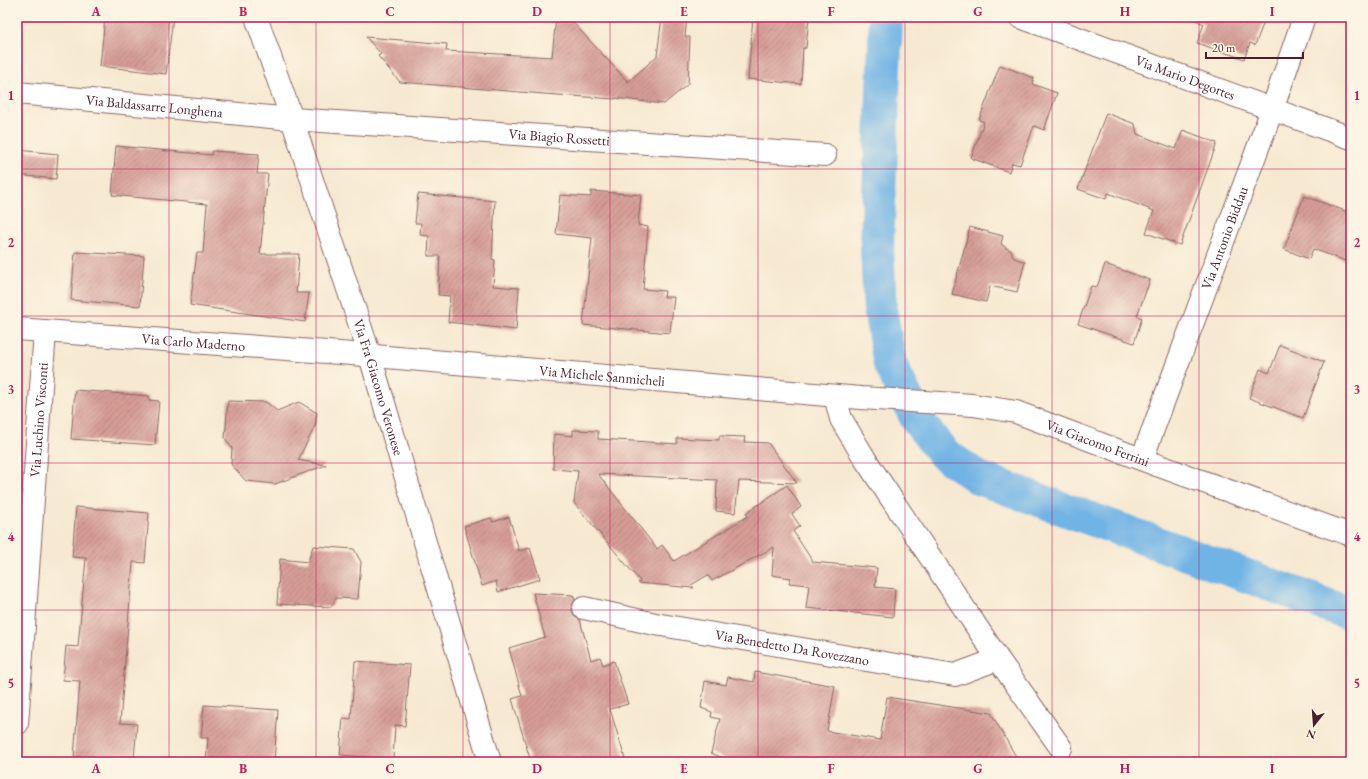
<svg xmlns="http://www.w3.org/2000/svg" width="1368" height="779" font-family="'EB Garamond',serif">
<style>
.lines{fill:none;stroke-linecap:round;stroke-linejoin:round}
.canal{stroke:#6fb3e5;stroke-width:34}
.building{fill:url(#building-hatch)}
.minor-casing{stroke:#876665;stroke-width:24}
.tertiary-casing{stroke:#876665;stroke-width:24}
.minor{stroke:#fff;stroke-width:22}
.tertiary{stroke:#fff;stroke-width:22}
.grid{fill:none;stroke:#c2185b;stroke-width:1;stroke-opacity:0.55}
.labels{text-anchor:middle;stroke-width:3.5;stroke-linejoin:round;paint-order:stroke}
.street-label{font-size:14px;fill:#4a1f2b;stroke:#fcf5e5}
.neatline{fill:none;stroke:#c2185b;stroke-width:1.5}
.grid-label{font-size:13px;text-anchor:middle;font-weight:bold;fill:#c2185b}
</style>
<defs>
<pattern id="building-hatch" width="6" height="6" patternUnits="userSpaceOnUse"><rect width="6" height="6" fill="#d69d96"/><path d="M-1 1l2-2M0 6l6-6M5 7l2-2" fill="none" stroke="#b07f7b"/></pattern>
</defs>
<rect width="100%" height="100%" fill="#fcf5e5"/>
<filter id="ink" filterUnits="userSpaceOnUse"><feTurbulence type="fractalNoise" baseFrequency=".025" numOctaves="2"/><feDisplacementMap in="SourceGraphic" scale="8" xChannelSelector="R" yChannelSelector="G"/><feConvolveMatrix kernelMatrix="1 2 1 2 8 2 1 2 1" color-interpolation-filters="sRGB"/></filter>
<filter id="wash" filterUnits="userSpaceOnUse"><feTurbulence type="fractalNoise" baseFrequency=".012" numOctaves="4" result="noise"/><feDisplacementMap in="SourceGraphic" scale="16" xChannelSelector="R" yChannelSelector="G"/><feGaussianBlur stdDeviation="0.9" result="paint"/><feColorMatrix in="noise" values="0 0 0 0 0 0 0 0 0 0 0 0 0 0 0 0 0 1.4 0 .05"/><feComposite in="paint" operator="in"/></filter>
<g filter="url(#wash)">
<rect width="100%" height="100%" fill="#f7e9d1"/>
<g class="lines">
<path class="canal" d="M886 17 877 247 880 309 890 364 918 421 944 454 979 478 1351 614"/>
</g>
<g id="blocks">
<path class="building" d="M105 17H173L166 74 100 66Z
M556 17H568L628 82 657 56 662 17H687L685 37H690L688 84 664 104 615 98V99L544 94 400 82 378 56 381 54 366 37 447 44 446 51 552 57Z
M753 17H809L806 48H803L801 84 748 79Z
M1189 17H1266L1255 45 1250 43 1244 59 1197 43 1204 24Z
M1000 65 1034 78 1032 84 1057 93 1044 130 1034 126 1020 165 1012 163 1009 172 971 158 984 122 979 120Z
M1106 113 1135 124 1137 134 1176 149 1183 130 1217 143 1180 245 1146 233 1154 211 1108 193 1106 199 1078 189Z
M116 146 212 155V151L259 154 257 174H268L260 254H299L296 293H309L305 322 190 305 197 253H203L207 204 112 195Z
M17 150 58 154 56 179 17 175Z
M591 191 641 195 638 225 648 227 643 289 665 291 664 297H674L670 333 583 325 592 238 556 234 560 195 591 197Z
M418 194 495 201 492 259 495 260 493 286 519 288 516 330 448 322 450 296 438 295 440 256H428L429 236 420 235 421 223H415Z
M1304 196 1351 213V263L1313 249 1309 259 1284 249Z
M970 227 1003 236 1001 244 1011 251 1014 258 1025 262 1017 292 990 286 986 302 952 294Z
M75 252 144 256 140 306 71 300Z
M1105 264 1150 280 1137 316 1142 318 1134 343 1078 324 1091 286 1097 287Z
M1280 345 1324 362 1303 418 1249 398 1260 369 1269 373Z
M75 390 149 396V400L159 401 155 445 71 439Z
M228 401 266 402 277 411 299 402 317 413 315 426 298 460 326 465 275 484 246 481 231 464 232 448 225 438Z
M573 430 598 431V439L633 441 677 444V438L719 440V436L745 437 744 442 768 443 797 483 739 481 735 513 716 511 717 480 598 474 657 549 662 545 674 561 748 516 746 513 787 485 801 507 792 514 800 526 793 531 813 562 877 568 875 587 895 589 893 617 806 608 809 585 789 583 791 578 772 575 774 547 712 581 708 575 691 585 694 588 638 583 640 581 574 503 578 471 553 469 554 434 573 436Z
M76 507 149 513 145 563 133 562 120 723 137 724 134 759 131 758 130 762H95V758L74 757 80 681 63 680 66 646 78 647 86 558 72 557Z
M509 517 519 551 530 548 540 579 498 592 496 581 482 586 464 526 491 518 493 522Z
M313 546 354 549 361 562 358 599 336 598 331 607 277 604 280 559 308 562Z
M533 593 573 595 575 600 572 605V611L575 617 580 620 591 660 600 657 603 665 614 661 628 704 610 709 626 762H531L512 699 522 696 509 648 545 637Z
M355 661 410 665 405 726 395 725 393 759 340 755 343 718 351 719Z
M755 672 835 686 827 731 880 740 887 697 991 713 1019 762H732L711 753 720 719 711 717 712 712 701 708 705 681 726 685 728 677 754 682Z
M204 705 278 710 274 762H206L208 738H201Z"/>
</g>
</g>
<g filter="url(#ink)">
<use href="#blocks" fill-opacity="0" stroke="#876665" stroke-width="1"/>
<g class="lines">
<defs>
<g id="minor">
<path id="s1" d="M1020 17 1351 138"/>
<path id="s2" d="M17 93 292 119 825 155"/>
<path id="s3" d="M17 329 340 353 861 398 973 405 1016 412 1154 464 1351 535"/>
<path d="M835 396 841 419 865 459 998 659 1061 748"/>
<path id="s4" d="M1142 459 1272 110 1304 17"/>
<path id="s5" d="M584 608 655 624 955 675 998 659"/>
<path id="s6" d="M17 724 45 331"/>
</g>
<g id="tertiary">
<path id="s7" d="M256 17 292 119 370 356 490 762"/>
</g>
</defs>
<use href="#minor" class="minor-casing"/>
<use href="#tertiary" class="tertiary-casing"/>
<use href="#minor" class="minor"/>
<use href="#tertiary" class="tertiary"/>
</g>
</g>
<path class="grid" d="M169 17V762M316 17V762M463 17V762M610 17V762M758 17V762M905 17V762M1052 17V762M1199 17V762M17 169H1351M17 316H1351M17 463H1351M17 610H1351"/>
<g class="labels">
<g class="street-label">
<text dy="5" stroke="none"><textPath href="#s1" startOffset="176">Via Mario Degortes</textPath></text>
<text dy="5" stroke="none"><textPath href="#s2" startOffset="138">Via Baldassarre Longhena</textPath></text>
<text dy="5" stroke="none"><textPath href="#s2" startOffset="544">Via Biagio Rossetti</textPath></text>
<text dy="5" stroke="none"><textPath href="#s4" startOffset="236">Via Antonio Biddau</textPath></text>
<text dy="5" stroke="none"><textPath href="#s3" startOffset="177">Via Carlo Maderno</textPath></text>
<text dy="5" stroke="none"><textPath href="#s3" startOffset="587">Via Michele Sanmicheli</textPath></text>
<text dy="5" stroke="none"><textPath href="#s7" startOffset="390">Via Fra Giacomo Veronese</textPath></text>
<text dy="5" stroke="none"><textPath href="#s6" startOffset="305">Via Luchino Visconti</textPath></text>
<text dy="5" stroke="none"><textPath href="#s3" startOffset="1090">Via Giacomo Ferrini</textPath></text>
<text dy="5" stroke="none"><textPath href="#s5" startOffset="212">Via Benedetto Da Rovezzano</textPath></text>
</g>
</g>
<rect width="1368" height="779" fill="none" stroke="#fcf5e5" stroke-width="44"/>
<g transform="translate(1314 725) rotate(197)" stroke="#fcf5e5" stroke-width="3" paint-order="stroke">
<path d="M0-3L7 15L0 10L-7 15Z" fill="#4a1f2b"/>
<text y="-6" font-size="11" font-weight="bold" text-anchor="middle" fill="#4a1f2b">N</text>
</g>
<path d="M1206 52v6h97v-6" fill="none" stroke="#4a1f2b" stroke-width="2"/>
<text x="1212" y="52" font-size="12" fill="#4a1f2b" stroke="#fcf5e5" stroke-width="3" paint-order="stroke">20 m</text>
<rect x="22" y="22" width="1324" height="735" class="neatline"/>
<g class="grid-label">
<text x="96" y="16">A</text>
<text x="243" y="16">B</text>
<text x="390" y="16">C</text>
<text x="537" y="16">D</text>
<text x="684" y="16">E</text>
<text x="831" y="16">F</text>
<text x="978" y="16">G</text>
<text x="1125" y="16">H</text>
<text x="1272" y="16">I</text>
<text x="11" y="100">1</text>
<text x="1357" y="100">1</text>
<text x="11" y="247">2</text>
<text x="1357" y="247">2</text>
<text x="11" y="394">3</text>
<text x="1357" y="394">3</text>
<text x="11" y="541">4</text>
<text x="1357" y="541">4</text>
<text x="11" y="688">5</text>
<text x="1357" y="688">5</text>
<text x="96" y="773">A</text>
<text x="243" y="773">B</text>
<text x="390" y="773">C</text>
<text x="537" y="773">D</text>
<text x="684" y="773">E</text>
<text x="831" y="773">F</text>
<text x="978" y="773">G</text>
<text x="1125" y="773">H</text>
<text x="1272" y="773">I</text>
</g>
</svg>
